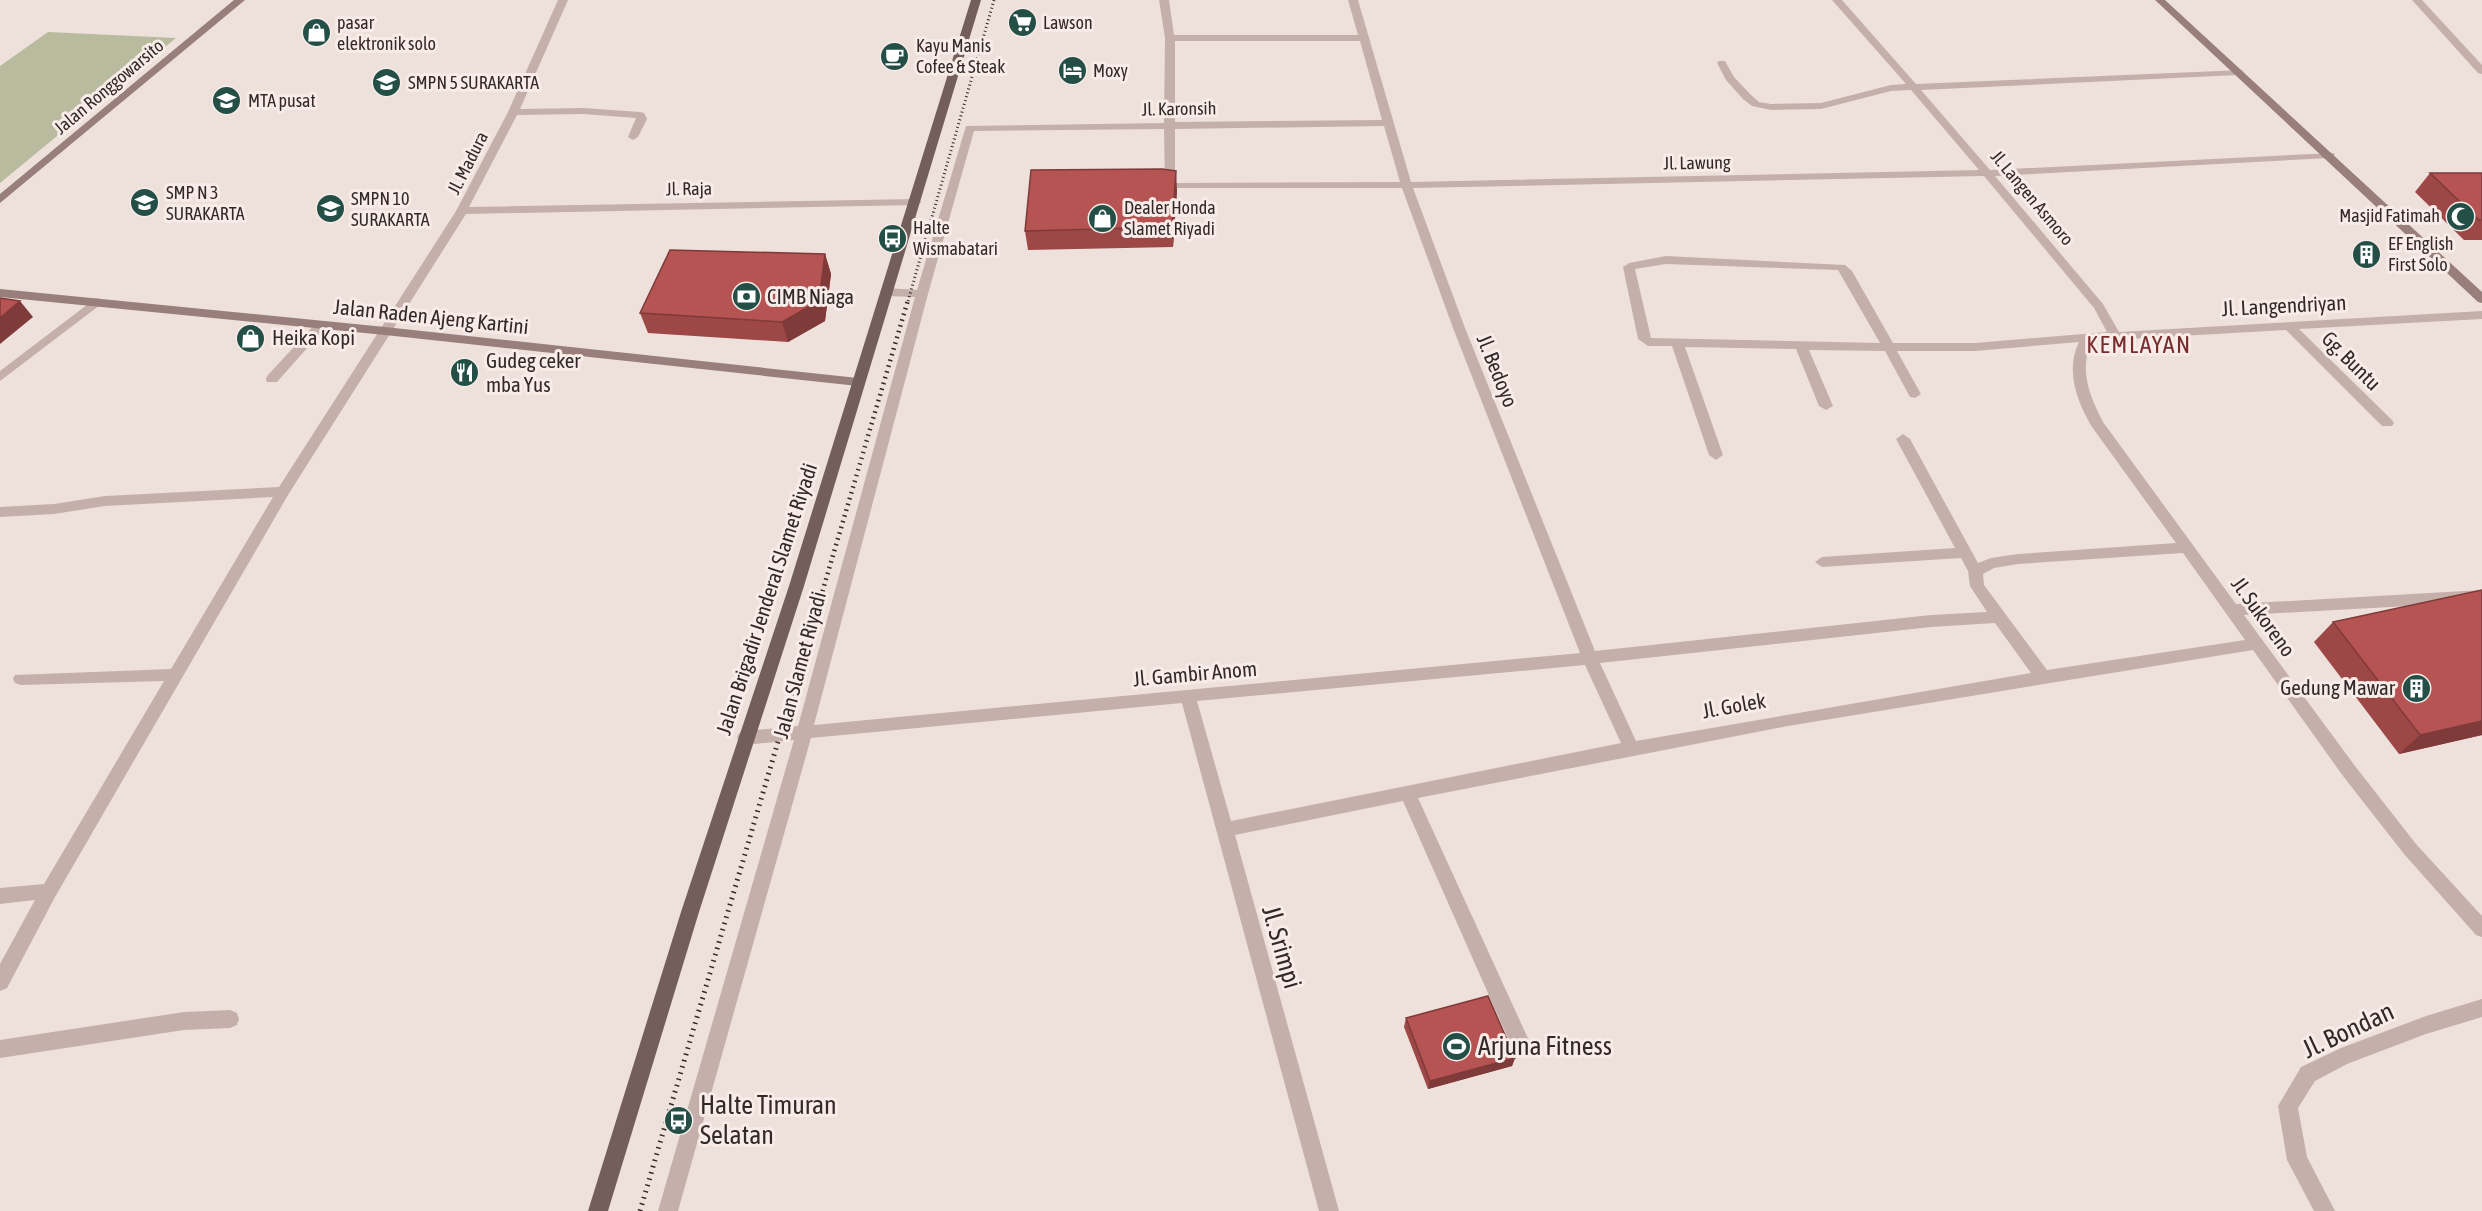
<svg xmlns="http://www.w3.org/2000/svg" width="2482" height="1211" font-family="'Asap Condensed',sans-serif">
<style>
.green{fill:#b9bb9e}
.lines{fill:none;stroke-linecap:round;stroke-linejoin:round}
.minor{fill:#c5afaa;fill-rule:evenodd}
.tertiary{fill:#c5afaa;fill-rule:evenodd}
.secondary{fill:#987f7b;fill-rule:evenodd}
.primary{fill:#735e5b;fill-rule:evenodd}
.rail-far2{stroke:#332928;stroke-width:3;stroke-dasharray:1 3;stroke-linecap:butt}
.rail-far1{stroke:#332928;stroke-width:4.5;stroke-dasharray:1.5 4.5;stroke-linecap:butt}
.rail{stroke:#332928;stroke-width:5;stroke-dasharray:1.5 5;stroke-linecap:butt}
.wall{fill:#9d4747}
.shaded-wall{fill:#7f3a3a}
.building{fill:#b65353;stroke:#7f3a3a;stroke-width:1.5}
.labels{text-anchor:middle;stroke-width:6;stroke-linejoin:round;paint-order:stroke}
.far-poi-label{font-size:18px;fill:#332928;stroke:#f7ece8;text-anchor:start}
.far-street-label{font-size:18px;fill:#332928;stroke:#f7ece8}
.poi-label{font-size:21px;fill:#332928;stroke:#f7ece8;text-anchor:start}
.street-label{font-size:21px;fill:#332928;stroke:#f7ece8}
.quarter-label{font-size:24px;letter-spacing:1.5px;fill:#772c2d;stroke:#f7ece8}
.near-street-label{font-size:26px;fill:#332928;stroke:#f7ece8}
.near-poi-label{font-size:26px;fill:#332928;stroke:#f7ece8;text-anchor:start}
</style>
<rect width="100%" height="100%" fill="#eee1dc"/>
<path class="green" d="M48 32 176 38 0 183V66Z"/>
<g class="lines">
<path class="minor" d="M558 0H568L520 109 583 108 640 112 644 113 647 119 638 137 633 140 628 137 636 118 583 114 517 115 469 207 916 199 922 202 916 205 466 214 288 495 55 897 7 988 0 991V964L35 900 0 904V888L44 884 164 681 21 685 15 683 13 679 15 675 171 669 273 497 105 506 54 514 0 517V507L54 504 105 496 279 487 456 211 508 112Z
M1159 0H1169L1174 35H1358L1348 0H1358L1411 182 1979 170 1911 90 1891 91 1821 109 1771 110 1752 106 1743 99 1726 80 1717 63 1719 61H1725L1734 77 1751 95 1759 102 1771 104 1821 103 1891 85 1906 84 1832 0H1842L1916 84 2242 70 2243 72 2238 75 1921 90 1990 170 2334 153 2335 155 2330 158 1995 176 2103 304 2119 332 2482 311V319L2299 329 2392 420 2394 423 2392 426H2382L2286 330 2092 341C2078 369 2090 397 2103 422L2236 604 2482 590V602L2244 615 2355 766 2416 844 2482 916V937L2476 935 2404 854 2343 776 2253 650 1788 726 1418 798 1531 1045 1528 1052 1521 1054 1514 1052 1403 801 1235 835 1339 1211H1319L1182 703 811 738 678 1211H658L794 740 745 745 739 743 737 738 739 733 745 731 798 726 915 297 887 296 881 292 887 288 917 290 966 126 1164 123 1165 38ZM1175 41H1360L1382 120 1175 122ZM1384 126 1400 182 1175 183V129ZM1164 129 1165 188H1402L1453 328 1580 653 814 725 928 294 974 131ZM1984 176 2094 308 2107 332 1975 343H1893L1852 271 1845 265 1666 256 1629 263 1623 267 1638 339 1648 346H1672L1709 455 1716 460 1723 455 1685 347 1796 349 1819 406 1826 410 1833 406 1809 350 1885 351 1910 397 1915 398 1921 394 1897 351H1975L2079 342C2065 370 2077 402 2092 427L2176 543 2018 554 1991 558 1978 563 1910 439 1903 434 1896 439 1955 548 1822 557 1815 562 1822 567 1961 558 1968 571 1970 586 1987 612 1931 615 1595 651 1465 328 1413 188ZM1666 264 1838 270 1880 343 1651 338 1635 269ZM2183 553 2245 640 2047 670 1984 585 1983 574 1994 568 2018 564ZM1995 623 2031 673 1636 741 1600 663 1931 627ZM1585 665 1621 743 1231 821 1197 701Z
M96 298 100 299V305L0 381V371Z
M321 321 327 325 325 328 277 382H267L266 379 267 376 317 322Z
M2482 999V1017L2426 1034 2347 1064 2315 1081 2298 1108 2307 1157 2335 1211H2314L2287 1160 2278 1106 2301 1067 2341 1048 2426 1016Z
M230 1010 237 1013 239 1019 237 1025 230 1028 184 1030 0 1058V1040L184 1012Z"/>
<path class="tertiary" d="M2412 0H2422L2482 65V74L2478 73Z"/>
<path class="secondary" d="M234 0H245L0 203V194Z
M2155 0H2165L2482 292V303L2478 302Z
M0 289 385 327 858 378 864 382 858 386 385 335 0 297Z"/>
<path class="primary" d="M971 0H981L804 586 699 912 608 1211H588L681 912 789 586Z"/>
<path class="rail-far2" d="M908 301 994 0"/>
<path class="rail-far1" d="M792 695 908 300"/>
<path class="rail" d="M640 1211 792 694"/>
</g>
<path class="wall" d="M2430 173H2482V240H2464L2415 192Z
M1177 190 1173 247 1028 250 1025 231Z
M825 254 831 274 825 321 788 342 648 333 640 313Z
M2333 622 2482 735 2399 754 2314 642Z
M1406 1018 1515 1058 1512 1066 1428 1089 1404 1027Z"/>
<path class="shaded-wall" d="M1176 171 1177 190 1173 247 1172 227Z
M825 254 831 274 825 321 788 342 782 322Z
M20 301 33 317 0 344V318Z
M2482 721V735L2399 754 2420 735Z
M1515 1058 1512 1066 1428 1089 1430 1081Z"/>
<path class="building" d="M1162 169 1176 171 1172 227 1025 231 1031 170Z
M2430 173H2482V220H2479Z
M670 250 825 254 819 301 782 322 640 313Z
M0 298 20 301 0 318Z
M2482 590V721L2420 735 2333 622Z
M1488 996 1515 1058 1430 1081 1406 1018Z"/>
<defs>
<symbol id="supermarket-disc" viewBox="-11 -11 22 22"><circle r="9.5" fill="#234f47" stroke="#f7ece8"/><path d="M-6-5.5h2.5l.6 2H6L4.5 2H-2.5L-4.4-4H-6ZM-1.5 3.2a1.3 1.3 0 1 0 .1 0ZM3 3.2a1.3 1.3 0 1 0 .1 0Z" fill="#fff"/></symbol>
<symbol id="shop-disc" viewBox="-11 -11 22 22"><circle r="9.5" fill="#234f47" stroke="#f7ece8"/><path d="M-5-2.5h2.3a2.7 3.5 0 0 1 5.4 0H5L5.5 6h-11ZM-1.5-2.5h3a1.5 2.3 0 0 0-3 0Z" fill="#fff"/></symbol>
<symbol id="cafe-disc" viewBox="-11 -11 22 22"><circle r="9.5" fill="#234f47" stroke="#f7ece8"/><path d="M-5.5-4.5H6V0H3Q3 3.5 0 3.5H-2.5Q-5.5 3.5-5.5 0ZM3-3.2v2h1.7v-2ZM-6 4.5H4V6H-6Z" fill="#fff"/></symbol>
<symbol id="hotel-disc" viewBox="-11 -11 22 22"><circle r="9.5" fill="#234f47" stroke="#f7ece8"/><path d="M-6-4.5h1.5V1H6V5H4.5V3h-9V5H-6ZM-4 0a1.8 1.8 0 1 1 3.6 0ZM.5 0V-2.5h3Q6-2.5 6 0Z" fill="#fff"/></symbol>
<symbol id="school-disc" viewBox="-11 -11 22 22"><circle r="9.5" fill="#234f47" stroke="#f7ece8"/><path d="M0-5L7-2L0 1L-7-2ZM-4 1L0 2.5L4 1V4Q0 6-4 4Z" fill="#fff"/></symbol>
<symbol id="mosque-disc" viewBox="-11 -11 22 22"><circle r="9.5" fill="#234f47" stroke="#f7ece8"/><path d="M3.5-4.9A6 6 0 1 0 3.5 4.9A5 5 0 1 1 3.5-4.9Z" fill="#fff"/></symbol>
<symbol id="bus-disc" viewBox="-11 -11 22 22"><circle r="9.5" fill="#234f47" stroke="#f7ece8"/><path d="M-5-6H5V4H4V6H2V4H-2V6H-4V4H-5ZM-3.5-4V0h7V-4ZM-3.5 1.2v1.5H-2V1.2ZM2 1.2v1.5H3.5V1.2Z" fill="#fff"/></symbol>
<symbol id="building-disc" viewBox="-11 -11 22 22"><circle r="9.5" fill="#234f47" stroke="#f7ece8"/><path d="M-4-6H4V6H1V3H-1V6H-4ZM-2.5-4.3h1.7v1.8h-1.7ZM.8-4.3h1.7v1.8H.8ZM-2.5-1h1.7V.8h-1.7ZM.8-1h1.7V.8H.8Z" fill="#fff"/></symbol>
<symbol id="bank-disc" viewBox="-11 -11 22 22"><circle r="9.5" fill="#234f47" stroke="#f7ece8"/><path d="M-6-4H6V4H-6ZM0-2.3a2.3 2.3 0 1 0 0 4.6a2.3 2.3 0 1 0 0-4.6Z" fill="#fff"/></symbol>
<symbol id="restaurant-disc" viewBox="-11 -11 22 22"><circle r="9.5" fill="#234f47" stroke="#f7ece8"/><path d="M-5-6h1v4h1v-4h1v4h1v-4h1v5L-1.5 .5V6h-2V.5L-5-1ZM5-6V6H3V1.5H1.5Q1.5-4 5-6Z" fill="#fff"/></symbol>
<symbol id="stadium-disc" viewBox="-11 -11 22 22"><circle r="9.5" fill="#234f47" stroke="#f7ece8"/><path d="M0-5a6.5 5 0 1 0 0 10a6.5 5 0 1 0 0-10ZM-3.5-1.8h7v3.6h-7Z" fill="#fff"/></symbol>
</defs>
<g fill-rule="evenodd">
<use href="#supermarket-disc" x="1006" y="6" width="33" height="33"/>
<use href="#shop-disc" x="300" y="16" width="33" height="33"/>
<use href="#cafe-disc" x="878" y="40" width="33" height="33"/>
<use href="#hotel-disc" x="1056" y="54" width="33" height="33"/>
<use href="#school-disc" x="370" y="66" width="33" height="33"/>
<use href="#school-disc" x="210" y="84" width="33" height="33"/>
<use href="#school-disc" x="128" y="186" width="33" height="33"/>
<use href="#school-disc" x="314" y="192" width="33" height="33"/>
<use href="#mosque-disc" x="2444" y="200" width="33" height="33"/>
<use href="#shop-disc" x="1086" y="202" width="33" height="33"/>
<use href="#bus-disc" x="876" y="222" width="33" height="33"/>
<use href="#building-disc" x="2350" y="238" width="33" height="33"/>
<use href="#bank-disc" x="730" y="280" width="33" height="33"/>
<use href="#shop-disc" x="234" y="322" width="33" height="33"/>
<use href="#restaurant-disc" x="448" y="356" width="33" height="33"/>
<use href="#building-disc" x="2400" y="672" width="33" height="33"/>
<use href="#stadium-disc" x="1440" y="1030" width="33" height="33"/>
<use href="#bus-disc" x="662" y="1104" width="33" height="33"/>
</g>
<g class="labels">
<g class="far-poi-label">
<text x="337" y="29">pasar<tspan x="337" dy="21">elektronik solo</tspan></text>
<text x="1043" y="29">Lawson</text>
<text x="916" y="52">Kayu Manis<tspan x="916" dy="21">Cofee &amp; Steak</tspan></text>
<text x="1093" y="77">Moxy</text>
<text x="408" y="89">SMPN 5 SURAKARTA</text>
<text x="248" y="107">MTA pusat</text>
<text x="166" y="199">SMP N 3<tspan x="166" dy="21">SURAKARTA</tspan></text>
<text x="351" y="205">SMPN 10<tspan x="351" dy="21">SURAKARTA</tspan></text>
<text x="1124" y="214">Dealer Honda<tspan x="1124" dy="21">Slamet Riyadi</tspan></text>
<text x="2440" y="222" text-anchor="end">Masjid Fatimah</text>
<text x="913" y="234">Halte<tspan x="913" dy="21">Wismabatari</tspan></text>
<text x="2388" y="250">EF English<tspan x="2388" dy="21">First Solo</tspan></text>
</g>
<g class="far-street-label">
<text transform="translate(109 87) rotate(-40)" y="6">Jalan Ronggowarsito</text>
<text transform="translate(1179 109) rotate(-1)" y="6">Jl. Karonsih</text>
<text transform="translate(468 163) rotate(-63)" y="6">Jl. Madura</text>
<text transform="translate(1697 163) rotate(-1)" y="6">Jl. Lawung</text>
<text transform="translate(689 189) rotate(-1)" y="6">Jl. Raja</text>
<text transform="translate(2032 198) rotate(50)" y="6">Jl. Langen Asmoro</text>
</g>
<g class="poi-label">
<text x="767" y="304">CIMB Niaga</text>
<text x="272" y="345">Heika Kopi</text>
<text x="486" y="368">Gudeg ceker<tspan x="486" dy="24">mba Yus</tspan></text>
<text x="2395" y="695" text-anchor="end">Gedung Mawar</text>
</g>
<g class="street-label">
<text transform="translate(2284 306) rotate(-3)" y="7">Jl. Langendriyan</text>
<text transform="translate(431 317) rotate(6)" y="7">Jalan Raden Ajeng Kartini</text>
<text transform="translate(2351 361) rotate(45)" y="7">Gg. Buntu</text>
<text transform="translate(1497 371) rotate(68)" y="7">Jl. Bedoyo</text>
<text transform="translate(767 599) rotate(-72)" y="7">Jalan Brigadir Jenderal Slamet Riyadi</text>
<text transform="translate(2263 617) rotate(54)" y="7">Jl. Sukoreno</text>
<text transform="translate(800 665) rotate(-75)" y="7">Jalan Slamet Riyadi</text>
<text transform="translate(1195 674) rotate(-5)" y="7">Jl. Gambir Anom</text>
<text transform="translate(1734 706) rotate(-10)" y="7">Jl. Golek</text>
</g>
<g class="quarter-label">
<text x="2139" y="353">KEMLAYAN</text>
</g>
<g class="near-street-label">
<text transform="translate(1282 947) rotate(74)" y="9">Jl. Srimpi</text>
<text transform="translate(2348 1030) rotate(-25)" y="9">Jl. Bondan</text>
</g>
<g class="near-poi-label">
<text x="1478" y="1055">Arjuna Fitness</text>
<text x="700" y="1114">Halte Timuran<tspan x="700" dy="30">Selatan</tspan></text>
</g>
</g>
</svg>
